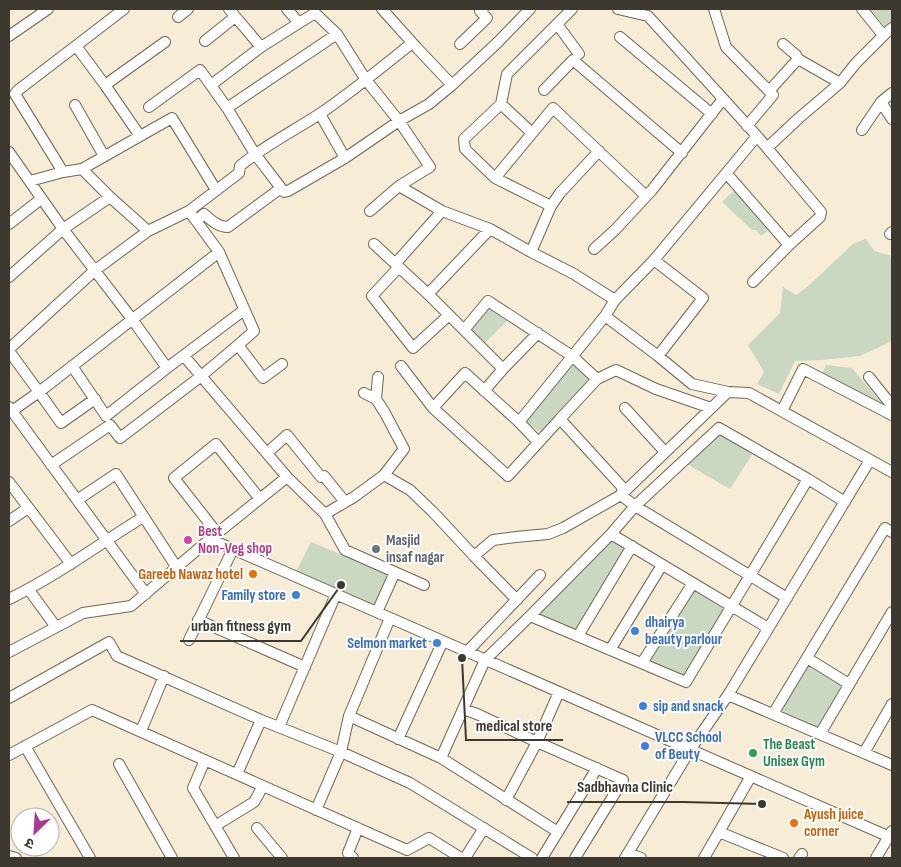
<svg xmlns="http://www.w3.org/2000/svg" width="901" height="867" font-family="'Sofia Sans Condensed','Noto Sans Devanagari',sans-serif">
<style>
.green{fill:#cad8c1}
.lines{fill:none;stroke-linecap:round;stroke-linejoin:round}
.minor-casing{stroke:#706653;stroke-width:12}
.minor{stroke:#fff;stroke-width:10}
.hotel-dot{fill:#d1479c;stroke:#fff;stroke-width:2}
.worship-dot{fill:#6b7280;stroke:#fff;stroke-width:2}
.food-dot{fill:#e8710a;stroke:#fff;stroke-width:2}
.shop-dot{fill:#3f7fe0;stroke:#fff;stroke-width:2}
.leisure-dot{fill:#2e9e5b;stroke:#fff;stroke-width:2}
.labels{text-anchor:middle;stroke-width:4;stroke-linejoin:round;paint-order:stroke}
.hotel-label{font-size:15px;font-weight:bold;fill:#b23c85;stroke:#fff;text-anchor:start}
.worship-label{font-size:15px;font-weight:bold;fill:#5b616d;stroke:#fff;text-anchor:start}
.food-label{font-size:15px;font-weight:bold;fill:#c56008;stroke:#fff;text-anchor:end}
.shop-label{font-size:15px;font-weight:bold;fill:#366cbe;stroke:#fff;text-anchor:start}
.leisure-label{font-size:15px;font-weight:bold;fill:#27864d;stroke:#fff;text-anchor:start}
.leader{fill:none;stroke:#3d3931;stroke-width:2}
.callout-dot{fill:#3d3931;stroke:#fff;stroke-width:2}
.callout-label{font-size:16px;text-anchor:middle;font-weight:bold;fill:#3d3931;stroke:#fff;stroke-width:4;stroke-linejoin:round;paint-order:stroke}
</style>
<rect width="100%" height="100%" fill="#f7ecd6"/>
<path class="green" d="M870 9H892V24L886 28Z
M737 188 771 228 761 236 756 230H752L722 202Z
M866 239 874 251 889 255 892 259V341L860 356 821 360 795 361 779 394 757 384 764 372 748 345 780 313 783 287 796 295 806 288 854 243Z
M490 304 509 319 484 344 468 330Z
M574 363 592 380 543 435 526 421Z
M826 365 852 368 886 409 822 375Z
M719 434 753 453 730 489 687 464Z
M612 534 628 547 577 632 536 614Z
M311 542 390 575 374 608 295 574Z
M692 586 727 607 685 677 647 661Z
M808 663 844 684 817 729 778 714Z"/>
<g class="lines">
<defs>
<path id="minor" d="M229 9 261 47
M287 9 299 23 315 13 337 34 366 80 399 121 430 167 399 186 442 211 490 229 531 252 574 274 615 300
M382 9 417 48 452 85
M618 9 648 16 757 136 654 260 615 300 605 316 658 356 692 384 728 392 749 393 892 472
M714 9 726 47 773 95 747 126
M862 9 883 35
M178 17 188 9
M557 24 579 54
M9 36 48 9
M620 37 712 114
M205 41 235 17
M460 44 487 18 480 11 483 9
M783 44 796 55 798 59 840 83
M76 46 105 85 140 136
M105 85 165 42
M211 85 261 47 299 23
M544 90 573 60 682 153
M769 91 798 59
M892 93 881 102 892 119
M501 104 464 139 465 149 495 178 553 108 646 196
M75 105 104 156
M149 107 200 70 227 108 255 154 281 188
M227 108 337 34
M320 114 345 158
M862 130 881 102
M532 133 501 104 507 74 572 9
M767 148 799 118 840 83 856 63 886 33 892 28
M9 152 63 229 132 319 167 368 244 310
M82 169 172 118 216 190
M63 172 15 94 17 91 124 9
M727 174 789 245
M495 178 551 206
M30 181 63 172 82 169 110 197 148 231
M189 211 239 173 240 166C265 145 294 131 321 113 353 91 382 67 412 43
M370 211 399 186
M197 220 204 214C211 220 218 227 228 227L281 188 284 192 288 191 345 158 399 121 429 104 452 85 497 43 530 9
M9 224 41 199
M890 234 892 232
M374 244 428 294
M594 249 615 230 652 190 723 99
M531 252 551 206 560 193 599 151
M654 260 703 298 658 356
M396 263 442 211
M399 267 372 296 413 348 449 315
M9 277 63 229 110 197
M753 282 789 245 820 217 821 212 757 136
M464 330 488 301 572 356 597 379 560 419
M9 349 94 271 148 231 189 211 219 252 254 331 238 345
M9 351 39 392 219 252
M184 356 287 477 325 514 354 497 384 475 410 490 433 512 474 556 493 540 516 537 548 534 563 528 621 495 728 392
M72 366 106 416 167 368
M401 366 433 408 508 476 560 419 623 488 621 495
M503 369 538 333
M869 377 892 406
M597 379 616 370 656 389 711 408
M484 391 503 369 428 294 490 229
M364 393 376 399 385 413 404 449 384 475
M376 399 378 377
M9 407 146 594
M433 408 465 373 519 422 538 442
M625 408 665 452
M12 411 39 392 61 423 95 399
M782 411 803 369 892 415
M519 422 605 316
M267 453 287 435 321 477 324 476 345 502
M51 465 110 425 120 438 200 377 238 345 263 378 282 364
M9 482 71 564
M621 495 635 506 787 598
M77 500 116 474 177 568
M325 514 345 550 424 585
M9 521 28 508
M217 533 174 478 216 444 260 499
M611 534 768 628
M210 539 892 838
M474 556 517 600
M29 590 56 627
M9 599C56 576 98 545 143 517
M377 612 395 572
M530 616 611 534 635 506 719 428 808 479
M198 620 305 667
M578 636 632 546
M189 640 233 549
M610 650 662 565
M9 652 83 613 131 606 210 539 287 477
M467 652 540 575
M807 658 849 684
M642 663 693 583
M728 695 892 765
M9 698 109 642 117 656 261 720 341 752 410 783 532 858
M463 709 477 714 537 742 623 780 575 858
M773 714 885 528 892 532
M349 716 441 758 558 832
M279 727 336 594
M141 731 164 676
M820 734 892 612
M398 739 443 641
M25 746 90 858
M864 753 892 704
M9 755 92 710 407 850 429 838 461 858
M441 758 485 660 530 616 686 682 808 479 845 502
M205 760 193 788 234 858
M119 764 172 858
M237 774 261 720
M751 776 719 832 783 858
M506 800 537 742 559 692
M316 810 341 752 349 716 390 618
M215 826 254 802 263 786
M257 828 282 858
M628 853 641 858
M9 856 16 858
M353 858 348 853 358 828
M465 858 484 828
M542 858 597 768
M625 858 690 750 728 695 870 460
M704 858 719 832
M799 858 802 854
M876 858 892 831"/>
</defs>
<use href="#minor" class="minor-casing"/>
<use href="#minor" class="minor"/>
</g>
<circle class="hotel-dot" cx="188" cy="540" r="5"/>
<circle class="worship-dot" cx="376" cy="549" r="5"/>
<g class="food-dot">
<circle cx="253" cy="574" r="5"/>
<circle cx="794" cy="823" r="5"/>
</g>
<g class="shop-dot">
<circle cx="296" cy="595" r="5"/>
<circle cx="635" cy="631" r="5"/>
<circle cx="437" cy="643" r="5"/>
<circle cx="643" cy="706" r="5"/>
<circle cx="645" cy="746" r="5"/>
</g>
<circle class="leisure-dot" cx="753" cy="753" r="5"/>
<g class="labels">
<g class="hotel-label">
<text x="198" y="536">Best<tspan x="198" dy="17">Non-Veg shop</tspan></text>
</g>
<g class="worship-label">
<text x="386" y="545">Masjid<tspan x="386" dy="17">insaf nagar</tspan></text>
</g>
<g class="food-label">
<text x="243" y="579">Gareeb Nawaz hotel</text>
<text x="804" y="819" text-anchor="start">Ayush juice<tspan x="804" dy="17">corner</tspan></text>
</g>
<g class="shop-label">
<text x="286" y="600" text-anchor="end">Family store</text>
<text x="645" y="627">dhairya<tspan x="645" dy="17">beauty parlour</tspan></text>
<text x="427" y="648" text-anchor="end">Selmon market</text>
<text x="653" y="711">sip and snack</text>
<text x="655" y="742">VLCC School<tspan x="655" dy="17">of Beuty</tspan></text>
</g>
<g class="leisure-label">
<text x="763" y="749">The Beast<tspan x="763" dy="17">Unisex Gym</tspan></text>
</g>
</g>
<path class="leader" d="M341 585L301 641H180M462 658L466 740H563M762 804L683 802H567"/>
<g class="callout-dot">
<circle cx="341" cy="585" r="5"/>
<circle cx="462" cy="658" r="5"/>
<circle cx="762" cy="804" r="5"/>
</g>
<g class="callout-label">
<text x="241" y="631">urban fitness gym</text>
<text x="514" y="731">medical store</text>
<text x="625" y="792">Sadbhavna Clinic</text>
</g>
<rect width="901" height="867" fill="none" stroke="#3d3931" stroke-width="20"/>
<g transform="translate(35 832) rotate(205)"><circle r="24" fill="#ffffff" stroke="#b1b0ad"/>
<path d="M0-4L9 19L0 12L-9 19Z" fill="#ab3994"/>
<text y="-8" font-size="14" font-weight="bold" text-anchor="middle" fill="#3d3931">उ</text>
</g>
</svg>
